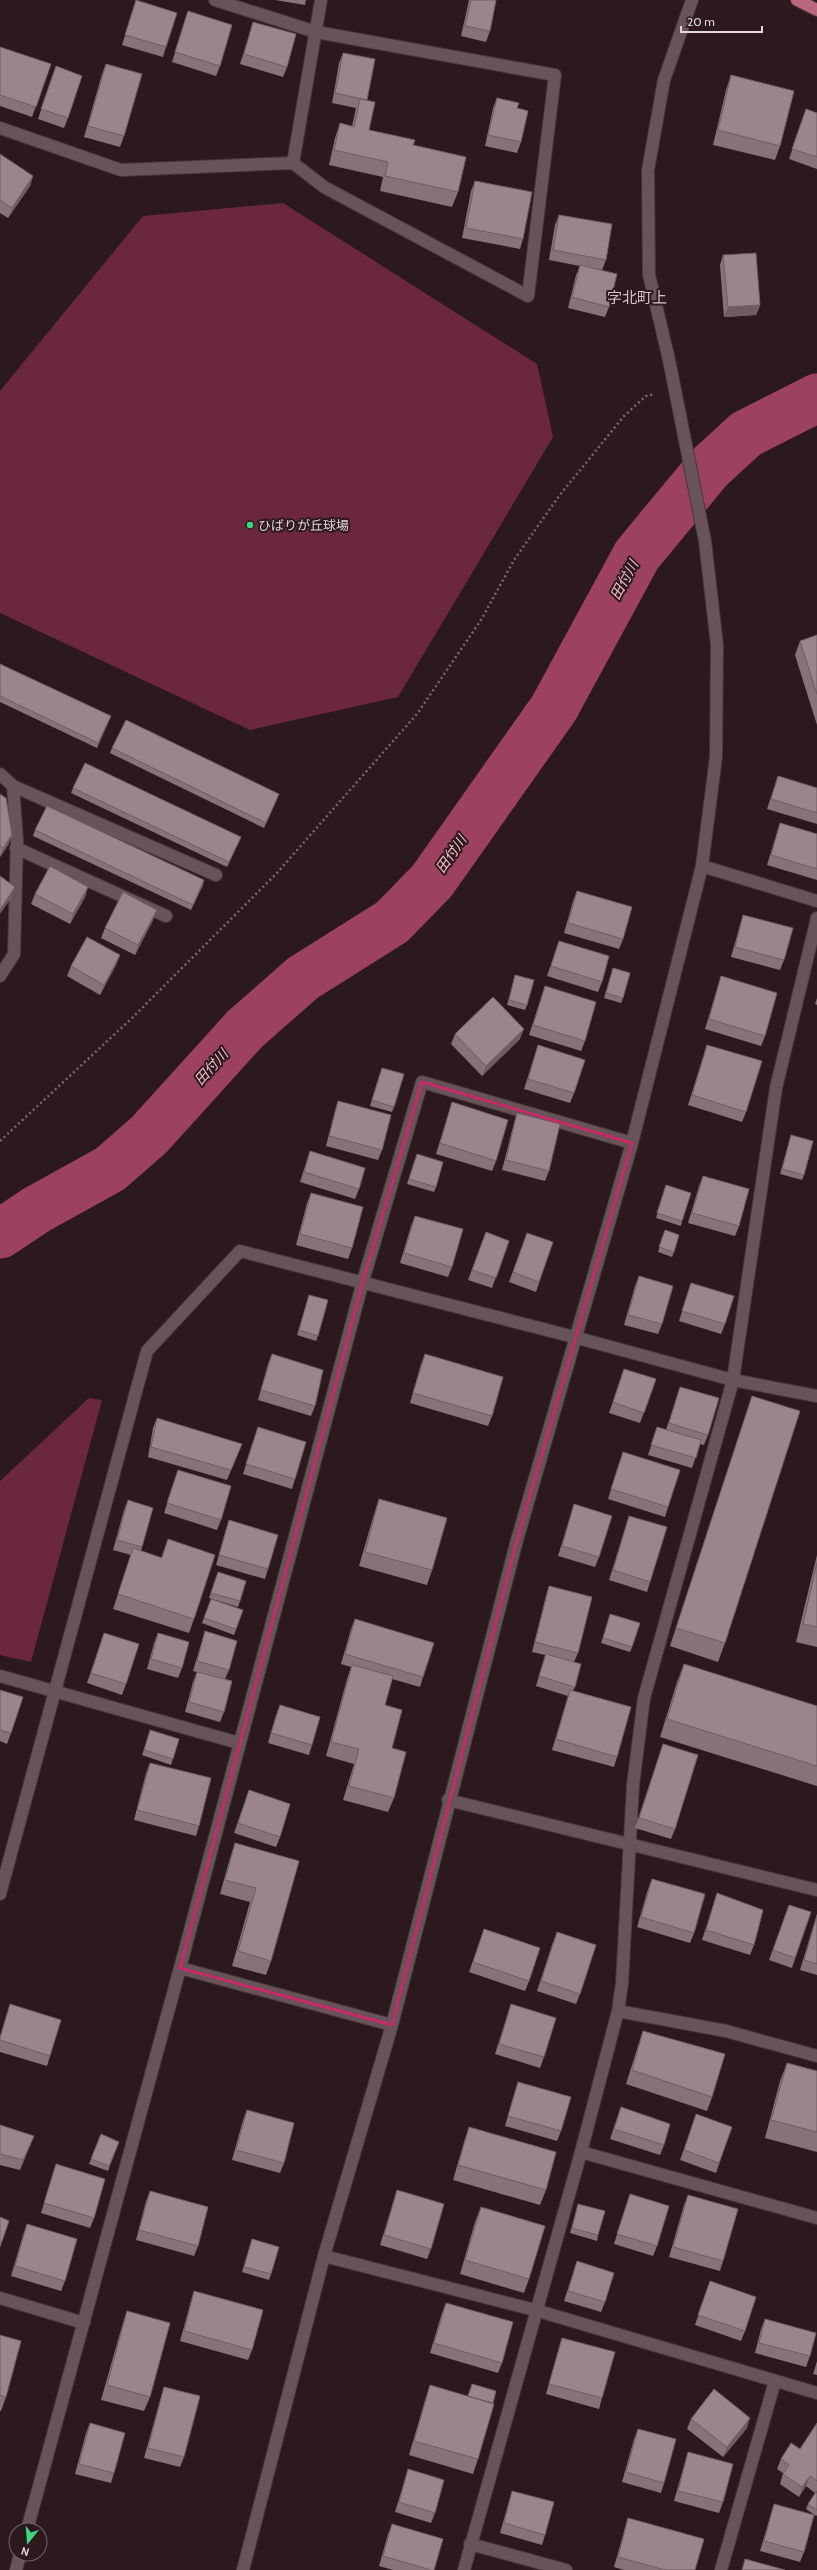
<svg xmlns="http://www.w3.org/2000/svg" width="817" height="2570" font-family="Cabin,'Noto Sans JP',sans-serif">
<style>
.green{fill:#6b283d}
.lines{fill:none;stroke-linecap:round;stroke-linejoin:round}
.river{stroke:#9d425e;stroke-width:49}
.minor-casing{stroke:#45373a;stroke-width:14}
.major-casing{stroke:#45373a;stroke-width:14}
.path{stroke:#79696d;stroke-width:2.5;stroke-dasharray:2 3;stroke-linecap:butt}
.minor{stroke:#685358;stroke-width:12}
.major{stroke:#ba677f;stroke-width:12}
.wall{fill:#867277}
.shaded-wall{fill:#6d5d61}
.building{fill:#9c858a;stroke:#6d5d61}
.marked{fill:none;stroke:#c52b68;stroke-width:3;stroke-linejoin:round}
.poi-dot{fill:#3dd77e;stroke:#2b191e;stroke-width:1.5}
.labels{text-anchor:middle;stroke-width:4;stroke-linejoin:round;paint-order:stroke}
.poi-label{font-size:13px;fill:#e3d6d9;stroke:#2b191e;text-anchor:start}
.water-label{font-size:14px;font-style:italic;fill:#f5c0cc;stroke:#2b191e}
.quarter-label{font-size:15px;fill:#dac1c6;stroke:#2b191e}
</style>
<rect width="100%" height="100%" fill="#2b191e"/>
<path class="green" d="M283 203 537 364 553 437 398 697 250 730 0 613V391L143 216Z
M89 1398 102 1400 31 1662 0 1655V1481Z"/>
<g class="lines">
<path class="river" d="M0 1234 36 1210 110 1169 149 1135 245 1029 303 978 392 922 432 881 554 708 637 555 709 468 746 434 817 398"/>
<defs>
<path id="minor" d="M0 128 121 170 293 163 324 187 528 296 555 75 316 32 215 0
M293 163 321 0
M0 774 13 786 17 840 14 954 0 976
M13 786 216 875
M16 848 166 916
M702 866 817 901
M0 1676 239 1743
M448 1800 817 1890
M0 1894 147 1351 240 1251 574 1337 733 1380 817 1396
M180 1968 392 2025
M618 2011 726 2031 817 2056
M581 2152 817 2218
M324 2256 535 2310 817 2393
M0 2298 84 2323
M27 2530 180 1968 363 1281 422 1082 632 1143
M470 2544 566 2570
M16 2570 20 2554
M243 2570 324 2256 392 2025 517 1540 632 1143 702 866 716 757 717 645 705 541 669 360 649 275 648 170 664 80 692 0
M464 2570 581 2152 618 2011 622 1983 633 1785 644 1698 733 1380 776 1088 817 918
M721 2570 775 2381"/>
<path id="major" d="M797 0 817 10"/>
</defs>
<use href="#minor" class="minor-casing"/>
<use href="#major" class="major-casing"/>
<path class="path" d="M0 1141 131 1019 276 874 417 714 481 620 514 560 559 496 624 416 646 396 655 394"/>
<use href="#minor" class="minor"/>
<use href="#major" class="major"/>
</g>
<path class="wall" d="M136 0 166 47 163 57 122 45Z
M275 0H306L305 5Z
M469 0H496L490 31 486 42 461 36Z
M188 11 220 66 216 76 172 62Z
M253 22 287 67 283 77 240 64 250 32Z
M0 47 51 64 32 117 0 106Z
M343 53 367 100 369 130 413 145 458 192 452 207 380 191 383 177 329 165 335 138 340 123 352 126 356 108 332 103 339 63Z
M106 64 124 136 120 147 84 137 102 74Z
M56 66 68 118 64 128 38 119Z
M731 75 780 146 775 160 713 145 726 90Z
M497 98 521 142 517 153 485 146 493 108Z
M806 109 817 113V169L789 159Z
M0 154 33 176 30 186 8 218 0 213Z
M475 181 523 239 520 249 462 238 471 191Z
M559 215 606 260 602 270 609 307 605 317 568 308 576 275 580 266 549 260 555 225Z
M723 255 760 305 756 315 724 317 720 265Z
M817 635V725L795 655 800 641Z
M0 664 111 716 97 748 0 702Z
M112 748 277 799 264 828 110 753Z
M778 776 817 788V824L767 809Z
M73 788 241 837 227 867 71 793Z
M0 794 12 835 8 845 0 857Z
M780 823 817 834V880L767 865Z
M35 830 203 885 191 910 33 836Z
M88 887 85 897 70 924 31 904 35 894Z
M577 891 623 939 619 949 564 933 573 901Z
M743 915 784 960 780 970 731 957 740 925Z
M153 920 135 955 101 938 105 928Z
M559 941 602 982 598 992 547 976Z
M120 955 116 965 100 995 67 976 71 966Z
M613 968 623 998 621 1003 604 998Z
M515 975 527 1005 525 1010 507 1005Z
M721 976 765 1036 761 1046 705 1029Z
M545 986 585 1041 581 1051 529 1035Z
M817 998V1005L815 1004Z
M455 1034 520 1039 482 1076 451 1044Z
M538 1045 574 1093 570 1103 524 1089Z
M707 1045 746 1112 742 1122 688 1105Z
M380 1073 394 1107 392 1112 370 1106Z
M338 1101 382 1150 378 1160 326 1146 335 1111Z
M452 1102 496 1161 492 1171 436 1154Z
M517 1113 549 1171 545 1181 502 1170 514 1123Z
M791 1135 804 1175 802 1180 780 1174Z
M310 1151 359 1189 355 1199 300 1182Z
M415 1159 436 1187 434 1192 407 1184Z
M703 1176 739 1226 735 1236 688 1223 699 1186Z
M664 1191 682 1221 681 1226 656 1218Z
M311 1193 352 1248 348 1259 296 1245 307 1203Z
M415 1216 452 1267 448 1277 400 1263 411 1226Z
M486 1232 509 1241 492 1288 468 1280Z
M527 1233 553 1242 536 1292 509 1282Z
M663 1236 674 1252 672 1257 658 1252Z
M639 1276 662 1324 658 1334 624 1325 635 1286Z
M691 1283 725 1324 721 1334 679 1321Z
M309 1295 318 1336 316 1341 297 1335Z
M272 1354 315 1406 311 1416 258 1400 268 1364Z
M425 1354 492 1416 488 1426 410 1403 421 1364Z
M624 1369 656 1379 640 1423 609 1413Z
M680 1387 708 1435 704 1445 700 1444 692 1468 648 1455 657 1427 666 1430Z
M752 1396 725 1643 718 1662 670 1646 746 1414Z
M157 1418 238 1454 227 1480 148 1457 153 1428Z
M258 1427 295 1479 292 1489 243 1474Z
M623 1452 668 1507 665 1517 608 1499Z
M178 1470 221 1520 217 1530 164 1513Z
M379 1499 432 1570 427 1585 359 1566 374 1514Z
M128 1500 142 1547 141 1551 161 1558 168 1539 194 1619 189 1633 113 1609 131 1555 113 1550 124 1510Z
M574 1504 599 1557 595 1567 558 1556Z
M629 1516 650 1582 647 1592 609 1580Z
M229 1520 268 1569 265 1579 216 1565 226 1530Z
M817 1555V1647L796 1642 816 1559Z
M216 1577 240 1601 238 1607 209 1598Z
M549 1586 578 1653 574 1662 575 1687 573 1691 617 1757 614 1767 552 1750 568 1696 536 1686 545 1655 532 1652 546 1596Z
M211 1599 243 1610 234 1635 202 1623Z
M355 1619 423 1677 420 1687 392 1679 385 1705 392 1748 394 1798 388 1812 343 1800 354 1764 326 1756 347 1679 351 1667 341 1664 351 1629Z
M609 1619 632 1647 630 1652 601 1643Z
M205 1631 229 1670 225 1679 224 1712 220 1722 185 1712 193 1682 197 1672 193 1671Z
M104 1633 126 1684 122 1695 87 1683Z
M158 1633 182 1668 178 1678 147 1669 154 1643Z
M684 1664 817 1706V1786L660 1737 677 1682Z
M0 1690 11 1733 7 1744 0 1741Z
M280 1705 312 1745 309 1755 268 1743 276 1715Z
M149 1735 179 1739 171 1765 142 1755Z
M663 1744 675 1829 671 1839 635 1828Z
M150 1763 199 1826 196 1836 134 1820 146 1773Z
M249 1790 280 1837 276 1847 234 1833Z
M235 1843 299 1861 271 1961 266 1975 232 1966 250 1902 220 1894 230 1858Z
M652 1879 694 1933 690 1943 637 1927 648 1889Z
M717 1893 754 1945 750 1955 702 1940Z
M789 1905 811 1912 792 1968 769 1960Z
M817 1914V1975L800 1970 814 1924Z
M484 1929 529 1981 525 1991 469 1972Z
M553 1942 580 1994 576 2004 537 1991Z
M10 2004 50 2056 47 2066 0 2052V2036Z
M511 2004 544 2057 540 2068 495 2054Z
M643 2031 712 2097 707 2111 626 2084 638 2046Z
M787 2063 817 2071V2152L765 2138 780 2081Z
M518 2082 561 2131 557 2141 505 2126 515 2092Z
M621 2107 664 2145 660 2155 610 2139Z
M247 2110 284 2163 280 2173 232 2160 243 2120Z
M693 2124 732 2127 716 2173 680 2160Z
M0 2125 34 2136 30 2146 20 2170 0 2165Z
M469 2127 546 2190 540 2205 453 2180 464 2142Z
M101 2134 119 2142 108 2171 89 2164Z
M56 2164 94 2218 90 2228 41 2213Z
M397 2190 431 2249 427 2259 380 2245 394 2200Z
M150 2191 198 2246 194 2256 136 2240 146 2201Z
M630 2194 657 2246 653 2256 614 2244Z
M688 2195 723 2261 720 2271 669 2257 684 2205Z
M578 2204 598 2235 597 2241 570 2233Z
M481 2207 529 2279 524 2293 460 2274 475 2222Z
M27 2224 65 2281 61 2291 11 2276 23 2235Z
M252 2239 271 2274 269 2280 242 2272Z
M577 2261 605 2302 601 2312 564 2301Z
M710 2281 745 2331 741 2341 695 2325Z
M194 2291 252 2350 248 2360 180 2341 191 2301Z
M446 2303 502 2363 498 2373 430 2353 442 2313Z
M127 2311 150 2397 144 2411 101 2400 122 2326Z
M765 2319 810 2356 806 2367 755 2353 761 2329Z
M0 2335 6 2397 1 2411H0Z
M562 2338 602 2398 599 2409 546 2394 559 2348Z
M817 2361V2375L813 2374Z
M430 2385 478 2459 473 2474 409 2455 425 2400Z
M164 2387 184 2457 180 2467 144 2458 161 2397Z
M691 2419 747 2428 723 2457 687 2429Z
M90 2423 114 2473 111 2483 75 2474 86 2433Z
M817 2423V2491L816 2493H817V2515L816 2516 806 2509 808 2504 815 2493 806 2486 799 2497 780 2484 783 2473 777 2469 781 2459 800 2449Z
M638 2429 664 2483 661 2493 622 2482 634 2439Z
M688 2452 723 2502 719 2513 674 2501 685 2462Z
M408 2469 435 2513 431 2523 395 2512 405 2479Z
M512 2491 545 2535 542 2545 500 2533 509 2501Z
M774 2504 804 2552 800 2562 760 2551 771 2514Z
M628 2518 695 2570H624L614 2567 625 2528Z
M392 2524 434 2570H393L379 2566 388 2534Z"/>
<path class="shaded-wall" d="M33 176 30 186 8 218 12 208Z
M760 305 756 315 724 317 728 307Z
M111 716 109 721 97 748 98 743Z
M12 835 8 845 0 857 3 848Z
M241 837 239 842 227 867 229 862Z
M204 880 203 885 191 910 193 905Z
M15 887 12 897 0 914V910Z
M88 887 85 897 70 924 73 914Z
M157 910 153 920 135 955 138 945Z
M120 955 116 965 100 995 104 985Z
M524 1029 520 1039 482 1076 486 1066Z
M34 2136 30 2146 20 2170 23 2160Z
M750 2418 747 2428 723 2457 727 2447Z
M810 2476 806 2486 799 2497 802 2487Z"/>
<path class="building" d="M136 0 177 13 166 47 125 35Z
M471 0H496L490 31 465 26Z
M188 11 232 25 220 66 175 52Z
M253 22 296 34 287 67 244 54Z
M0 47 51 64 36 107 0 95Z
M343 53 375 59 367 100 335 93Z
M106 64 142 74 124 136 88 126Z
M56 66 82 76 68 118 41 109Z
M731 75 794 91 780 146 718 130Z
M497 98 519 103 517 108 528 111 521 142 488 135Z
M360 99 375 102 369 130 415 140 413 145 466 157 458 192 385 176 388 162 334 150 340 123 354 127Z
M806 109 817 113V157L792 149Z
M0 154 33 176 12 208 0 200Z
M475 181 532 192 523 239 466 228Z
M559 215 612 224 606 260 553 250Z
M756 253 760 305 728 307 723 255Z
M580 265 617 274 609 307 572 297Z
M817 635V694L800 641Z
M0 664 111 716 98 743 0 696Z
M126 720 279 794 266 823 112 748Z
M85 763 241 837 229 862 73 788Z
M778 776 817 788V813L771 799Z
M0 794 6 798 12 835 3 848 0 846Z
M47 806 204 880 193 905 35 830Z
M780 823 817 834V869L771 855Z
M50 866 88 887 73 914 35 894Z
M0 876 15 887 0 910Z
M577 891 632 907 623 939 568 923Z
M123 892 157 910 138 945 105 928Z
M743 915 793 928 784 960 735 947Z
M87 937 120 955 104 985 71 966Z
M559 941 609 956 602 982 551 966Z
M613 968 630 973 623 998 606 993Z
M515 975 534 980 527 1005 509 1000Z
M721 976 777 993 765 1036 709 1019Z
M545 986 596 1002 585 1041 533 1025Z
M493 997 524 1029 486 1066 455 1034Z
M538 1045 585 1060 574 1093 528 1079Z
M707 1045 762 1061 746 1112 692 1095Z
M382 1068 404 1074 394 1107 372 1100Z
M338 1101 391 1115 382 1150 329 1136Z
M452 1102 508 1120 496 1161 440 1143Z
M517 1113 560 1124 549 1171 506 1160Z
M791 1135 813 1141 804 1175 782 1169Z
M310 1151 365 1168 359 1189 304 1172Z
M417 1154 443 1162 436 1187 409 1179Z
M703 1176 749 1189 739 1226 692 1213Z
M666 1185 691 1193 682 1221 657 1213Z
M311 1193 363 1207 352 1248 300 1234Z
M415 1216 463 1229 452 1267 404 1253Z
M665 1230 679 1235 674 1252 659 1247Z
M486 1232 509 1241 496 1278 472 1270Z
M527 1233 553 1242 539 1282 513 1272Z
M639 1276 673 1286 662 1324 628 1315Z
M691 1283 734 1296 725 1324 682 1311Z
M309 1295 328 1300 318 1336 299 1330Z
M272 1354 323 1370 315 1406 261 1390Z
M425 1354 503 1377 492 1416 413 1393Z
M624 1369 656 1379 644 1413 613 1402Z
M680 1387 719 1398 708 1435 669 1423Z
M752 1396 800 1411 725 1643 676 1628Z
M157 1418 242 1444 231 1470 151 1447Z
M258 1427 306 1442 295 1479 246 1464Z
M657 1427 701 1440 696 1458 651 1445Z
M623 1452 680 1470 668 1507 611 1489Z
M178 1470 231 1486 221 1520 167 1503Z
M379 1499 447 1518 432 1570 365 1552Z
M128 1500 153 1508 142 1547 117 1540Z
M574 1504 612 1516 599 1557 562 1546Z
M629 1516 667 1527 650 1582 613 1570Z
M229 1520 278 1535 268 1569 219 1555Z
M168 1539 215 1555 194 1619 118 1594 133 1548 162 1558Z
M817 1563V1627L803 1624Z
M218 1572 246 1581 240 1601 211 1593Z
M549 1586 592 1597 578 1653 535 1642Z
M211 1599 243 1610 236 1629 204 1618Z
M610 1614 640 1623 632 1647 603 1638Z
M355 1619 434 1643 423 1677 345 1654Z
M205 1631 237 1641 229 1670 197 1661Z
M104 1633 139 1644 126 1684 91 1673Z
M158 1633 189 1642 182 1668 151 1659Z
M546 1654 581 1664 575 1687 539 1676Z
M684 1664 817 1706V1766L667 1719Z
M352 1665 393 1676 385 1705 402 1710 392 1748 406 1752 394 1798 349 1786 359 1749 331 1742Z
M197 1672 232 1681 224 1712 189 1702Z
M0 1690 23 1697 11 1733 0 1730Z
M570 1690 631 1707 617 1757 556 1739Z
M280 1705 320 1717 312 1745 271 1733Z
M150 1730 179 1739 173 1759 144 1750Z
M663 1744 698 1755 675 1829 639 1818Z
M150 1763 211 1778 199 1826 137 1810Z
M249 1790 290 1804 280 1837 238 1823Z
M235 1843 299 1861 271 1961 238 1951 256 1888 225 1880Z
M652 1879 705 1894 694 1933 641 1917Z
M717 1893 763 1910 754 1945 706 1930Z
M789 1905 811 1912 795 1958 773 1950Z
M817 1915V1964L804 1960Z
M484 1929 540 1948 529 1981 473 1962Z
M557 1932 596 1945 580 1994 541 1981Z
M10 2004 61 2020 50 2056 0 2040V2038Z
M511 2004 556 2018 544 2057 499 2044Z
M643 2031 725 2054 712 2097 632 2070Z
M787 2063 817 2071V2132L771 2120Z
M518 2082 571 2097 561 2131 508 2116Z
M621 2107 670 2124 664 2145 614 2129Z
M247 2110 294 2123 284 2163 236 2150Z
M696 2114 732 2127 719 2163 684 2150Z
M0 2125 34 2136 23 2160 0 2154Z
M469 2127 556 2152 546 2190 458 2165Z
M101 2134 119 2142 109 2166 91 2159Z
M56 2164 105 2179 94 2218 44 2203Z
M397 2190 444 2204 431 2249 384 2235Z
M150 2191 208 2207 198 2246 139 2230Z
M630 2194 669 2206 657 2246 617 2234Z
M688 2195 738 2209 723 2261 673 2247Z
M578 2204 605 2211 598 2235 572 2228Z
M481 2207 545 2226 529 2279 465 2260Z
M0 2217 9 2221 0 2247Z
M27 2224 77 2239 65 2281 15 2266Z
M252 2239 279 2247 271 2274 244 2267Z
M577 2261 614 2273 605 2302 568 2291Z
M710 2281 756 2297 745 2331 698 2315Z
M194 2291 263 2310 252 2350 184 2331Z
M446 2303 513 2322 502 2363 434 2343Z
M127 2311 170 2323 150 2397 107 2385Z
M765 2319 816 2333 810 2356 759 2343Z
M0 2335 21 2341 6 2397 0 2395Z
M562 2338 615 2352 602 2398 549 2384Z
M472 2384 496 2391 493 2403 468 2396Z
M430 2385 494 2404 478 2459 414 2441Z
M164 2387 200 2396 184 2457 148 2448Z
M714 2389 750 2418 727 2447 691 2419Z
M90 2423 125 2433 114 2473 79 2464Z
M817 2423V2481L810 2476 802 2487 783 2474 789 2465 781 2459 791 2443 800 2449Z
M638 2429 676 2439 664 2483 626 2472Z
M688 2452 733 2464 723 2502 678 2491Z
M408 2469 444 2480 435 2513 399 2502Z
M512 2491 554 2502 545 2535 504 2523Z
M816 2492 817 2493V2510L808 2504Z
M774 2504 814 2515 804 2552 764 2541Z
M628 2518 704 2539 695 2570H665L618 2557Z
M392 2524 443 2539 434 2570H431L383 2556Z
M745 2559 785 2570H742Z"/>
<path class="marked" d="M422 1082 632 1143 517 1540 392 2025 180 1968 363 1281Z"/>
<circle class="poi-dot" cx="250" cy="525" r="4"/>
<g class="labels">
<g class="poi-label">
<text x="258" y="530">ひばりが丘球場</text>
</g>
<g class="water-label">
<text transform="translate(624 580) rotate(-61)" y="5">田付川</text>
<text transform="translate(451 854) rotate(-55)" y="5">田付川</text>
<text transform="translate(211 1067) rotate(-48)" y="5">田付川</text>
</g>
<g class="quarter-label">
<text x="637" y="303">字北町上</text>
</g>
</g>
<g transform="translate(28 2542) rotate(197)"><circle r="19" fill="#2b191e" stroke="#756569"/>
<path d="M0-3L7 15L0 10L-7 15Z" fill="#3dd77e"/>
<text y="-6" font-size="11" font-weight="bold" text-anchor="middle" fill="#e3d6d9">N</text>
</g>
<path d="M681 26v6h81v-6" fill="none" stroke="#e3d6d9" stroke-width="2"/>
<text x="687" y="26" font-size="12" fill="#e3d6d9" stroke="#2b191e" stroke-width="3" paint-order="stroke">20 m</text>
</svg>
